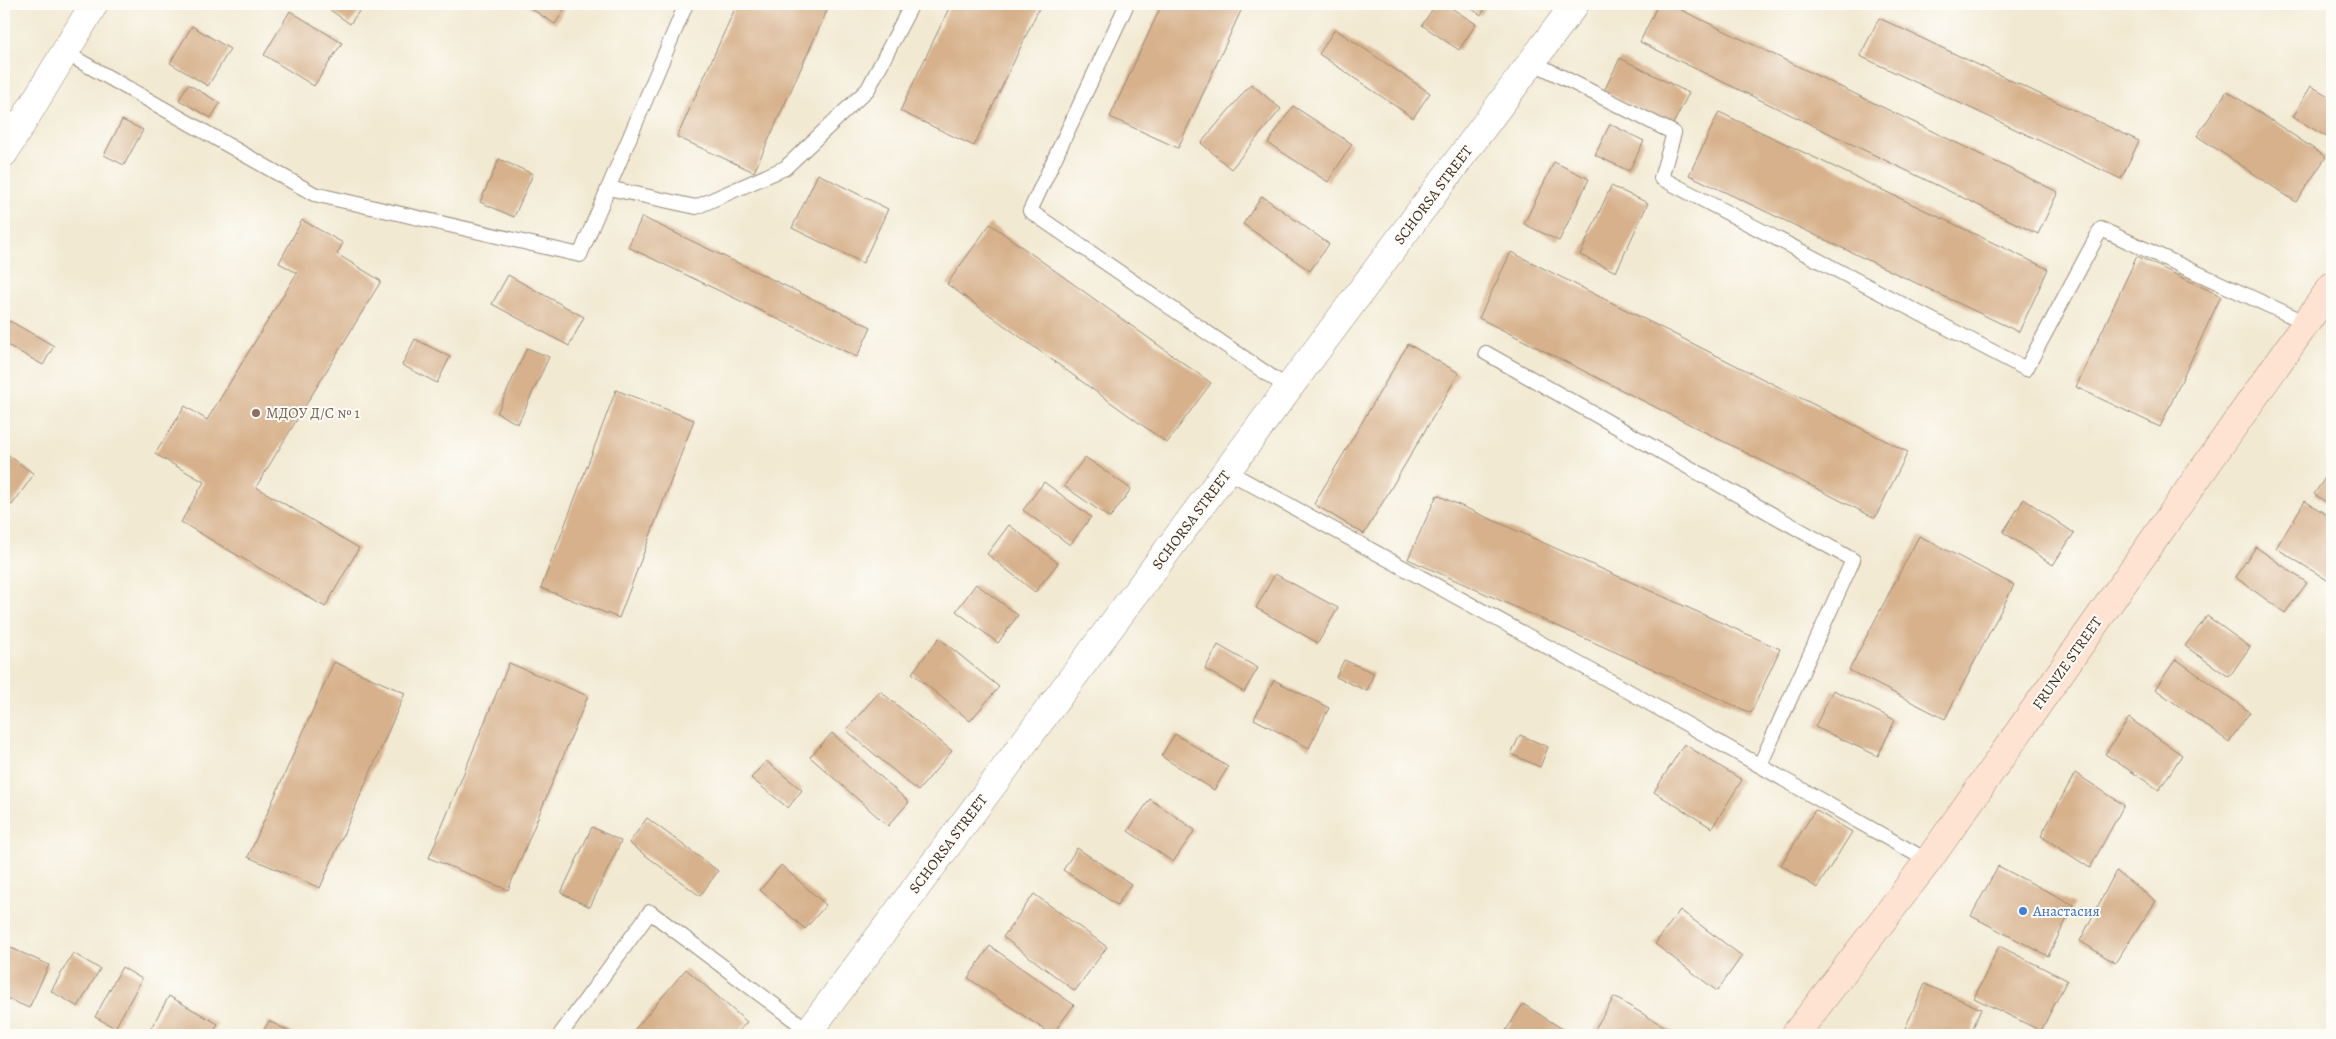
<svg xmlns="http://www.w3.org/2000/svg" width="2336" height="1039" font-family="Alegreya,serif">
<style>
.building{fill:#d7b18b}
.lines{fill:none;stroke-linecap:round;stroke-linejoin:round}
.lane-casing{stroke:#968a78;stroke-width:16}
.street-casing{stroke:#968a78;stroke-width:29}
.secondary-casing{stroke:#968a78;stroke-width:29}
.lane{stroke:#fff;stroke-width:14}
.street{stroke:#fff;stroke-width:28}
.secondary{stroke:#fee3d2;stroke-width:28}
.education-dot{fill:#8d6e63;stroke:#fdfcf7;stroke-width:2}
.shop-dot{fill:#3f7fe0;stroke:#fdfcf7;stroke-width:2}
.labels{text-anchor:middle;stroke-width:4;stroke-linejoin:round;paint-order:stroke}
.street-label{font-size:15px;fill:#3b2a1e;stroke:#fdfcf7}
.education-label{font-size:15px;fill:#785e54;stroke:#fdfcf7;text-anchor:start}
.shop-label{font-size:15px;fill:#366cbe;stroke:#fdfcf7;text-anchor:start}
</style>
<rect width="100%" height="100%" fill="#fdfcf7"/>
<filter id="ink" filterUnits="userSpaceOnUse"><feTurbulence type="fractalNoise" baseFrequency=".02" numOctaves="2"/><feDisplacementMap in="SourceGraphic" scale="10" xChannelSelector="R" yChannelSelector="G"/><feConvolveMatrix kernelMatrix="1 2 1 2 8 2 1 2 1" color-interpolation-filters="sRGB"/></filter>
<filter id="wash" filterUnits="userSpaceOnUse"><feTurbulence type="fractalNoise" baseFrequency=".0096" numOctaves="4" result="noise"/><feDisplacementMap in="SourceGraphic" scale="20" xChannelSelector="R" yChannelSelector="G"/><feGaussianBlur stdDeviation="1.12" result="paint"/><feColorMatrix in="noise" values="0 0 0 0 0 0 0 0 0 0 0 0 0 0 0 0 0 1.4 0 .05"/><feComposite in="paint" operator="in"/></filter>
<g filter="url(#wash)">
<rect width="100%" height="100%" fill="#f2e9d2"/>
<g id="blocks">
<path class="building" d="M322 4H364L350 24Z
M529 4H555L564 10 555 24 527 6Z
M737 4H830L754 172 677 137Z
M951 4H1041L974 146 900 111Z
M1162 4H1244L1178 148 1110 117Z
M1436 4H1445L1476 24 1459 50 1422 25Z
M1464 4H1488L1481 15Z
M1658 4H1669L2058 192 2038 234 1640 42Z
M290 11 342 43 314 86 264 55Z
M1879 18 2139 141 2121 179 1860 56Z
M192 26 230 49 208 86 170 63Z
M1335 29 1430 93 1413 118 1319 54Z
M1620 58 1689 93 1672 126 1604 91Z
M188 84 220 103 211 118 179 100Z
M1251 84 1281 109 1231 169 1201 143Z
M2311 86 2332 98V140L2293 117Z
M2227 91 2326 157 2296 202 2197 136Z
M1293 106 1352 144 1328 182 1268 143Z
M1719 112 2048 269 2019 332 1689 175Z
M122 120 143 130 124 165 104 155Z
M1610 124 1644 141 1629 171 1595 155Z
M499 159 533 174 514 217 480 202Z
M1554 162 1589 179 1559 241 1524 224Z
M818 174 888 209 863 263 792 228Z
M1611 186 1648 203 1616 272 1580 255Z
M1262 196 1329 244 1310 271 1243 224Z
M642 217 871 327 857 357 628 247Z
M302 220 343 243 337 254 381 281 256 487 359 548 325 607 181 522 204 482 155 454 185 406 207 420 297 273 279 263Z
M990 224 1211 383 1167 443 947 284Z
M1511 252 1908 452 1875 518 1479 318Z
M2137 256 2221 296 2160 427 2076 387Z
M508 275 584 317 569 346 492 304Z
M10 321 54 346 43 365 4 343V331Z
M415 339 450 357 437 383 402 365Z
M1408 344 1459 373 1364 534 1314 504Z
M527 348 549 357 518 424 497 413Z
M616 390 694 420 619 618 541 588Z
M4 452 34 474 12 505 4 499Z
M1085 457 1131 489 1110 518 1064 486Z
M2332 468V506L2314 494Z
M1044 482 1091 517 1070 545 1023 510Z
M1437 495 1780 649 1751 713 1408 559Z
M2024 499 2074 533 2053 565 2003 532Z
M2305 501 2332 518V583L2276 548Z
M1009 525 1058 563 1035 592 987 554Z
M1919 536 2014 585 1945 719 1849 670Z
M2256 547 2307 583 2285 613 2235 577Z
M1275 574 1338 608 1318 643 1256 608Z
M976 584 1018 615 998 643 956 611Z
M2207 616 2250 647 2229 677 2185 646Z
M939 638 999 687 970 721 912 673Z
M1218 645 1258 668 1244 692 1205 669Z
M2176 659 2250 712 2229 742 2155 689Z
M1344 660 1374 673 1367 691 1336 677Z
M334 662 405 693 320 888 248 857Z
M509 663 588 696 508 890 429 858Z
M1274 680 1329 708 1309 748 1254 719Z
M1833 690 1895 720 1878 756 1815 727Z
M880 691 952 751 918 791 846 730Z
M2129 718 2182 755 2159 790 2105 754Z
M832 733 909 802 888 826 810 757Z
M1175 734 1228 767 1214 790 1161 756Z
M1520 735 1548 747 1540 767 1511 754Z
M1684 744 1742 780 1712 828 1654 792Z
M766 761 802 790 788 808 751 778Z
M2075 773 2124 805 2090 868 2041 836Z
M1150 799 1195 830 1173 862 1128 831Z
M1815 810 1852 832 1817 888 1781 865Z
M647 818 718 871 700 896 629 843Z
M592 827 621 841 590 907 561 893Z
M1077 848 1131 884 1117 905 1063 870Z
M781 865 826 905 805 929 760 890Z
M1998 866 2074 905 2048 956 1971 916Z
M2116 871 2156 901 2115 963 2080 941Z
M1034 894 1107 947 1075 991 1003 937Z
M1680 910 1742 956 1717 991 1655 944Z
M990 946 1074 1005 1052 1035 968 978Z
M1999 946 2067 980 2041 1031 1974 998Z
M9 947 49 965 29 1008 4 997V960Z
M73 953 100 969 78 1007 51 991Z
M122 967 142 979 115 1028 95 1017Z
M686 969 747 1022 735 1035H630Z
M1925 984 1981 1009 1970 1035H1902Z
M169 996 218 1024 212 1035H147Z
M1614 997 1679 1035 1592 1034Z
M1523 1004 1572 1035H1503Z
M269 1021 296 1035H261Z"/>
</g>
</g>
<g filter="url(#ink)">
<use href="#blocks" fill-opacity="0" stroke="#968a78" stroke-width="1"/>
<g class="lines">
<defs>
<path id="lane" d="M1127 4 1030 211 1288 388
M64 52 314 194 580 255 686 4
M1532 62 1674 133 1661 178 2026 369 2101 229 2307 323
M608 188 696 207 785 168 868 89 912 4
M1486 353 1853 560 1760 765
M1227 471 1621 687 1928 861
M560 1035 650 912 809 1031"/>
<path id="street" d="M4 153 94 4
M806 1035 1575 4"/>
<path id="secondary" d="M1795 1035 1928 861 2332 286"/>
</defs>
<use href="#lane" class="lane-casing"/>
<use href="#street" class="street-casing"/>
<use href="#secondary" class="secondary-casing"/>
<use href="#lane" class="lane"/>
<use href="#street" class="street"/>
<use href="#secondary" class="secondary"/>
</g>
</g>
<circle class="education-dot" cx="256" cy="413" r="5"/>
<circle class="shop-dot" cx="2023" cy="911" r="5"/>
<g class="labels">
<g class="street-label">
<text transform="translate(1433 195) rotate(-53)" y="5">SCHORSA STREET</text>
<text transform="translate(1191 520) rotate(-53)" y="5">SCHORSA STREET</text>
<text transform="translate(2067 663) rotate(-55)" y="5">FRUNZE STREET</text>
<text transform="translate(948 844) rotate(-53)" y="5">SCHORSA STREET</text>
</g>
<g class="education-label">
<text x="266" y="418">МДОУ Д/С № 1</text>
</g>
<g class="shop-label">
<text x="2033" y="916">Анастасия</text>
</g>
</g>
<rect width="2336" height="1039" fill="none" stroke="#fdfcf7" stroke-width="20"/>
</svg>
